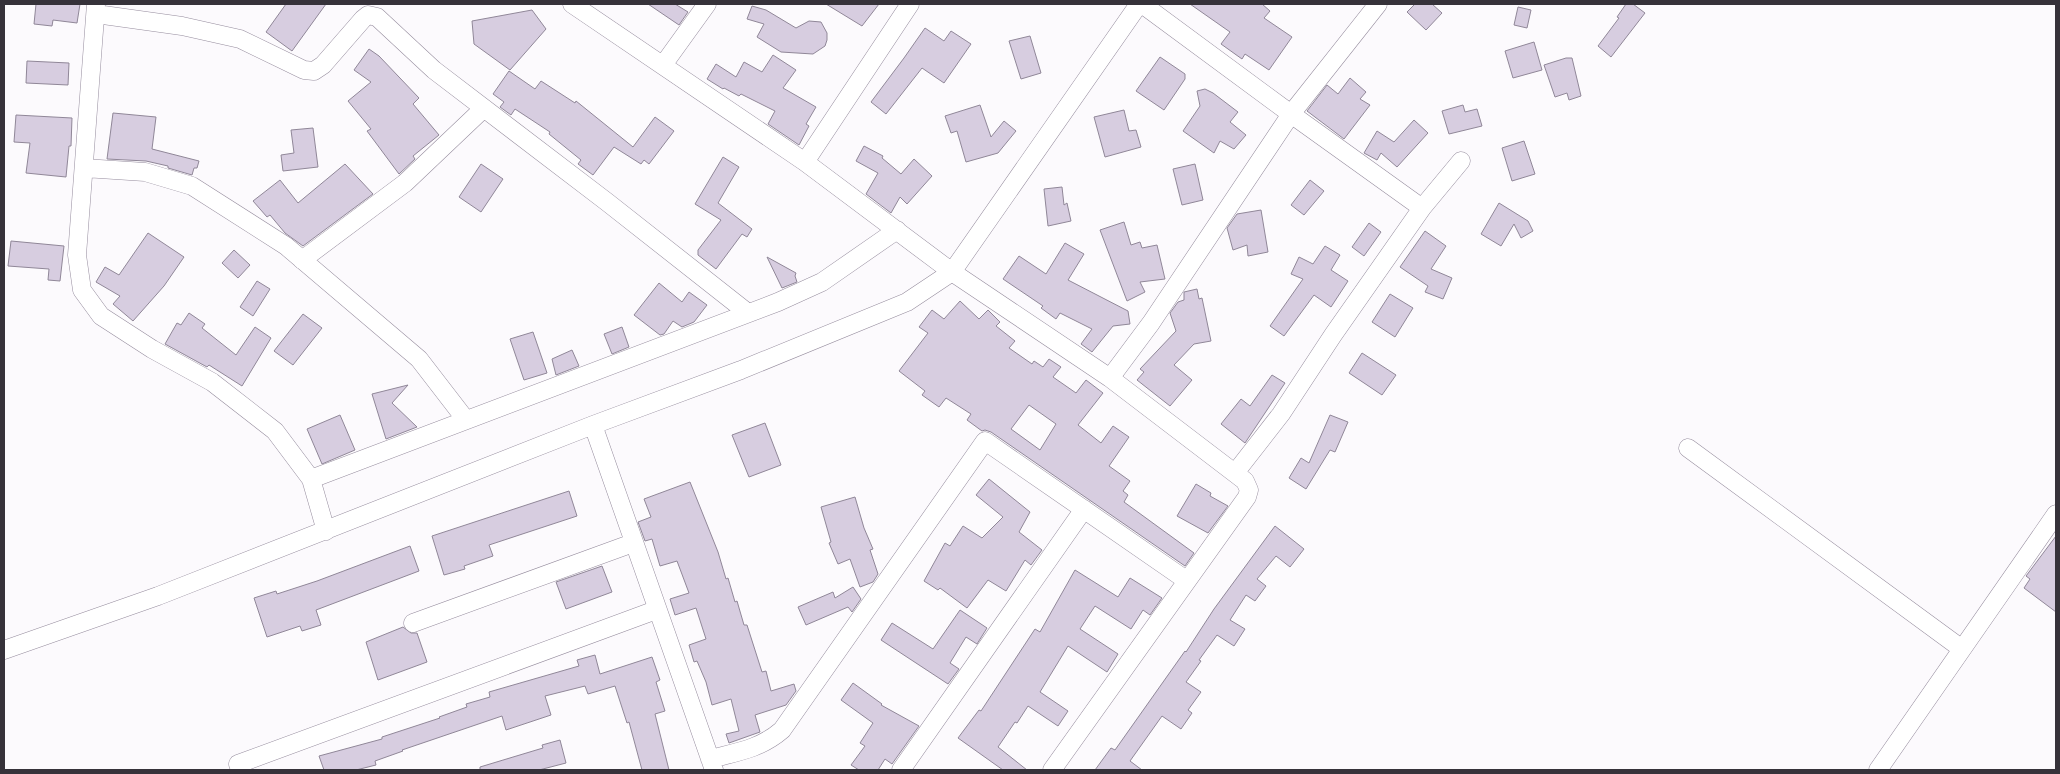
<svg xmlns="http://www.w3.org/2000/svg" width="2060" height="774" font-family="'Roboto Serif',serif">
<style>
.building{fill:#d7cde0;stroke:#908798;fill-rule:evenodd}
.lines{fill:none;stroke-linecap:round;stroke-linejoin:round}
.minor-casing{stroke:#968d9e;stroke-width:19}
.minor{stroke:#fff;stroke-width:18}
</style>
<rect width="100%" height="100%" fill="#fcfafd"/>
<path class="building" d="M36 4H80L77 23 53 20 52 26 34 24Z
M286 4H326L292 51 266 32Z
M648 4H675L688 12 679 25Z
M826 4H879L862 26Z
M1190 4H1262L1270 11 1264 18 1292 37 1269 70 1245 54 1242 59 1221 44 1230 32Z
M1415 4H1432L1442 13 1426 30 1407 12Z
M1626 4H1633L1645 13 1611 57 1598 46 1619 18 1617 17Z
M752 6 766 10 796 28 809 21 821 22 827 33V40L825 46 813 54 781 52 757 37 764 24 747 19Z
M1518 7 1531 10 1527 28 1514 25Z
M532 10 546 29 510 70 474 44 472 21Z
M925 28 944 41 951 31 971 44 944 83 922 68 886 114 871 102 904 58Z
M1030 36 1041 73 1021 79 1009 41Z
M1534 42 1542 70 1513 78 1505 51Z
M369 49 379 56 419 98 413 104 439 135 413 156 415 159 399 174 367 131 371 129 348 101 371 82 354 70Z
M773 55 796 70 783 88 816 107 806 124 809 126 799 145 768 124 775 111 741 94 739 96 724 88 723 89 707 79 716 64 736 77 744 62 762 72Z
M1160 57 1185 74V79L1164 110 1136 91Z
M1566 58H1572L1581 96 1569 100 1567 93 1555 97 1544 65Z
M27 61 69 63 68 85 26 83Z
M509 71 535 89 541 81 575 103 576 101 633 147 655 117 674 131 649 164 644 160 641 164 614 147 593 175 578 164 581 160 549 134 550 132 515 109 511 115 500 107 504 102 493 94Z
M1350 78 1366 92 1360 99 1370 105 1344 139 1307 111 1327 85 1338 94Z
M1205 89 1213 93 1238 112 1230 122 1246 135 1234 149 1220 141 1214 153 1183 131 1200 106 1197 91Z
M980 105 991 137 1004 121 1016 131 998 153 966 162 957 131 951 133 945 116Z
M1463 105 1465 112 1477 109 1482 126 1449 134 1442 111Z
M1124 110 1129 131 1136 130 1141 147 1105 157 1094 117Z
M113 113 156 117 152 149 199 161 197 168H194L192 175 168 168V166L146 161 107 159Z
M16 115 72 118 71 146H69L66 177 26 173 30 143 14 142Z
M1414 120 1428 133 1397 167 1381 153 1377 160 1364 153 1377 131 1394 142Z
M313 128 318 167 283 171 281 155 294 153 291 130Z
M1524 141 1535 174 1512 181 1502 148Z
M864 146 883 156 882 158 901 174 914 159 932 176 907 204 900 197 891 213 866 194 878 173 856 161Z
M723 157 739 167 718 203 752 229 747 237 742 234 716 269 698 255V250L721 220 695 204Z
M345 164 373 194 303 246 285 233 270 215 267 217 253 201 280 180 298 203Z
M481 164 503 179 481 212 459 197Z
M1195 164 1203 200 1182 205 1173 169Z
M1310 180 1324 191 1304 215 1291 205Z
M1062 187 1064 205 1067 203 1071 221 1048 226 1044 189Z
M1499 203 1528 221 1533 231 1521 238 1514 224 1501 246 1481 234Z
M1261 210 1268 252 1248 256 1247 245 1233 250 1227 228 1237 214Z
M1124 222 1131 245 1140 242 1142 248 1157 245 1165 279 1140 282 1145 292 1127 301 1100 230Z
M1369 223 1381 232 1364 256 1352 247Z
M1425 231 1446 246 1431 269 1452 278 1443 299 1425 292 1428 286 1400 267Z
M148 233 184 257 164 286 133 321 113 304 120 296 96 282 105 267 119 275Z
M11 241 64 246 60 281 48 280 49 269 8 266Z
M1065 243 1084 254 1068 280 1128 311 1130 324 1113 326 1092 352 1081 344 1092 329 1060 313 1056 319 1041 308 1043 306 1003 279 1019 256 1046 274Z
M1325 246 1340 255 1331 270 1348 281 1331 307 1314 295 1284 336 1270 326 1303 279 1291 274 1299 257 1313 264Z
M234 250 250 265 238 278 222 263Z
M767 257 796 273 795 276 797 282 782 288Z
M257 281 270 289 253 316 240 307Z
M659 283 682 302 689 292 707 305 694 322 682 327 673 321 664 334 660 335 634 315Z
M1197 289 1199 299 1202 298 1211 341 1194 344 1174 365 1192 380 1170 406 1137 380 1144 372 1140 369 1176 331 1170 313 1178 302 1184 300V292Z
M1390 294 1413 308 1395 337 1372 322Z
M960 301 979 319 988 310 1000 322 996 326 1015 341 1009 348 1032 364 1034 361 1043 367 1049 359 1061 367 1053 377 1076 393 1086 380 1103 393 1078 425 1101 443 1113 426 1129 437 1109 466 1130 481 1123 491 1128 495 1124 502 1194 553 1185 566 991 432 985 430 982 431 967 420 971 414 946 398 939 407 922 395 925 391 899 371 928 333 919 327 932 310 944 319ZM1029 405 1056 424 1040 450 1011 429Z
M189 313 205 324 202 328 236 355 255 327 271 338 242 386 209 365 207 367 165 344 177 323 181 325Z
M303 314 322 328 293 365 274 351Z
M622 327 629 347 612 354 604 334Z
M533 332 547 373 524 380 510 339Z
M572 350 579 366 556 375 552 359Z
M1362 353 1396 375 1382 395 1349 373Z
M1272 375 1285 383 1245 443 1221 424 1241 399 1250 406Z
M408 385 392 403 417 427 386 439 372 394Z
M340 415 355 450 322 464 307 429Z
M1330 415 1348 422 1335 452 1330 450 1306 489 1289 478 1301 458 1309 463Z
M765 423 781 465 749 477 732 435Z
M989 479 1030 512 1019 532 1042 550 1031 565 1025 560 1006 591 988 580 967 608 940 588 938 590 924 581 945 543 950 546 963 526 982 538 1003 517 976 495Z
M690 482 718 552 726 579 728 578 735 602 737 601 744 625H747L762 672 766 671 771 691 794 684 796 691 786 705 755 715 760 732 729 743 726 734 739 731 731 699 712 705 706 682 697 661 694 662 689 645 706 639 696 608 675 615 670 599 689 593 677 561 660 566 652 539 645 541 638 522 651 517 644 499Z
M1196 484 1211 493 1210 496 1228 506 1208 533 1177 516Z
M569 491 577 516 489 545 493 556 464 566 465 569 444 575 432 536Z
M855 497 864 528 873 549 870 550 878 574 873 582 860 587 850 559 838 564 829 543 831 542 821 507Z
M1275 526 1304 549 1290 567 1276 556 1257 579 1266 586 1255 601 1246 595 1230 620 1245 629 1234 646 1217 635 1199 660 1201 661 1186 682 1201 692 1188 710 1192 713 1181 729 1162 716 1130 761 1142 770H1095L1111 748 1115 750 1185 651 1186 652 1214 609Z
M2056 536V612L2024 588 2030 579 2026 576Z
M410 546 419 571 316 610 321 625 302 631 300 626 267 637 254 598 276 591 277 594 317 581Z
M602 566 612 592 566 609 556 582Z
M1075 570 1118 597 1130 578 1162 598 1150 615 1143 610 1131 629 1095 606 1080 629 1118 654 1107 672 1068 646 1040 692 1068 711 1058 726 1028 706 1017 723 1015 722 998 747 1027 770H1003L958 738 979 710 981 711 1035 629 1040 632Z
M853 587 861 599 852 612 848 607 806 625 798 607 833 592 835 598Z
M960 610 987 628 977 644 966 637 950 663 959 669 948 684 881 640 892 623 933 649Z
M403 627 411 633H417L427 662 378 680 366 642Z
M595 655 600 674 652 657 660 680 656 682 665 711 655 714 669 770H642L629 722 627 723 615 686 588 694 585 686 545 696 551 715 506 730 502 716 402 750 403 751 375 761 376 765 356 770H324L319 756 382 739V737L440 718 439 717 467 707 466 704 490 697 489 692 579 666 577 660Z
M853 683 882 704 881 705 919 726 892 764 885 759 878 770H859L851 765 865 746 860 743 873 723 841 700Z
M560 740 566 763 539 770H480V767L543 748 542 745Z"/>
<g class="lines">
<defs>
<path id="minor" d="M96 4 77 255 82 290 101 316 152 349 212 382 275 431 311 479 326 531
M572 4 805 162 952 272 1110 378 1245 481 1249 490 1247 497 1052 770
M1142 4 1291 114 1422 208
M96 14 182 26 240 39 304 70 314 71 323 65 363 19 368 15 377 17 434 70 607 202 748 313
M663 65 707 4
M805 162 910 4
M84 168 145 172 192 186 286 246 419 359 466 420
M302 260 405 183 484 108
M1110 378 1151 323 1291 114 1378 4
M593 425 714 770
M1688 448 1962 649
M1235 473 1281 414 1333 335 1422 208 1461 161
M311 479 778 302 822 282 897 230
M413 623 633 543
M4 650 158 596 593 425 741 370 907 302 952 272 1139 4
M710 759C737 752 760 749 782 730L985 441 1186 580
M240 770 238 764 656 610
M901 770 1084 509
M1878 770 2056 514"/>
</defs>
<use href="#minor" class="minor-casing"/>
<use href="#minor" class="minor"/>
</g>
<rect width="2060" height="774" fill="none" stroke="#36323a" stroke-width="10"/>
</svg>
